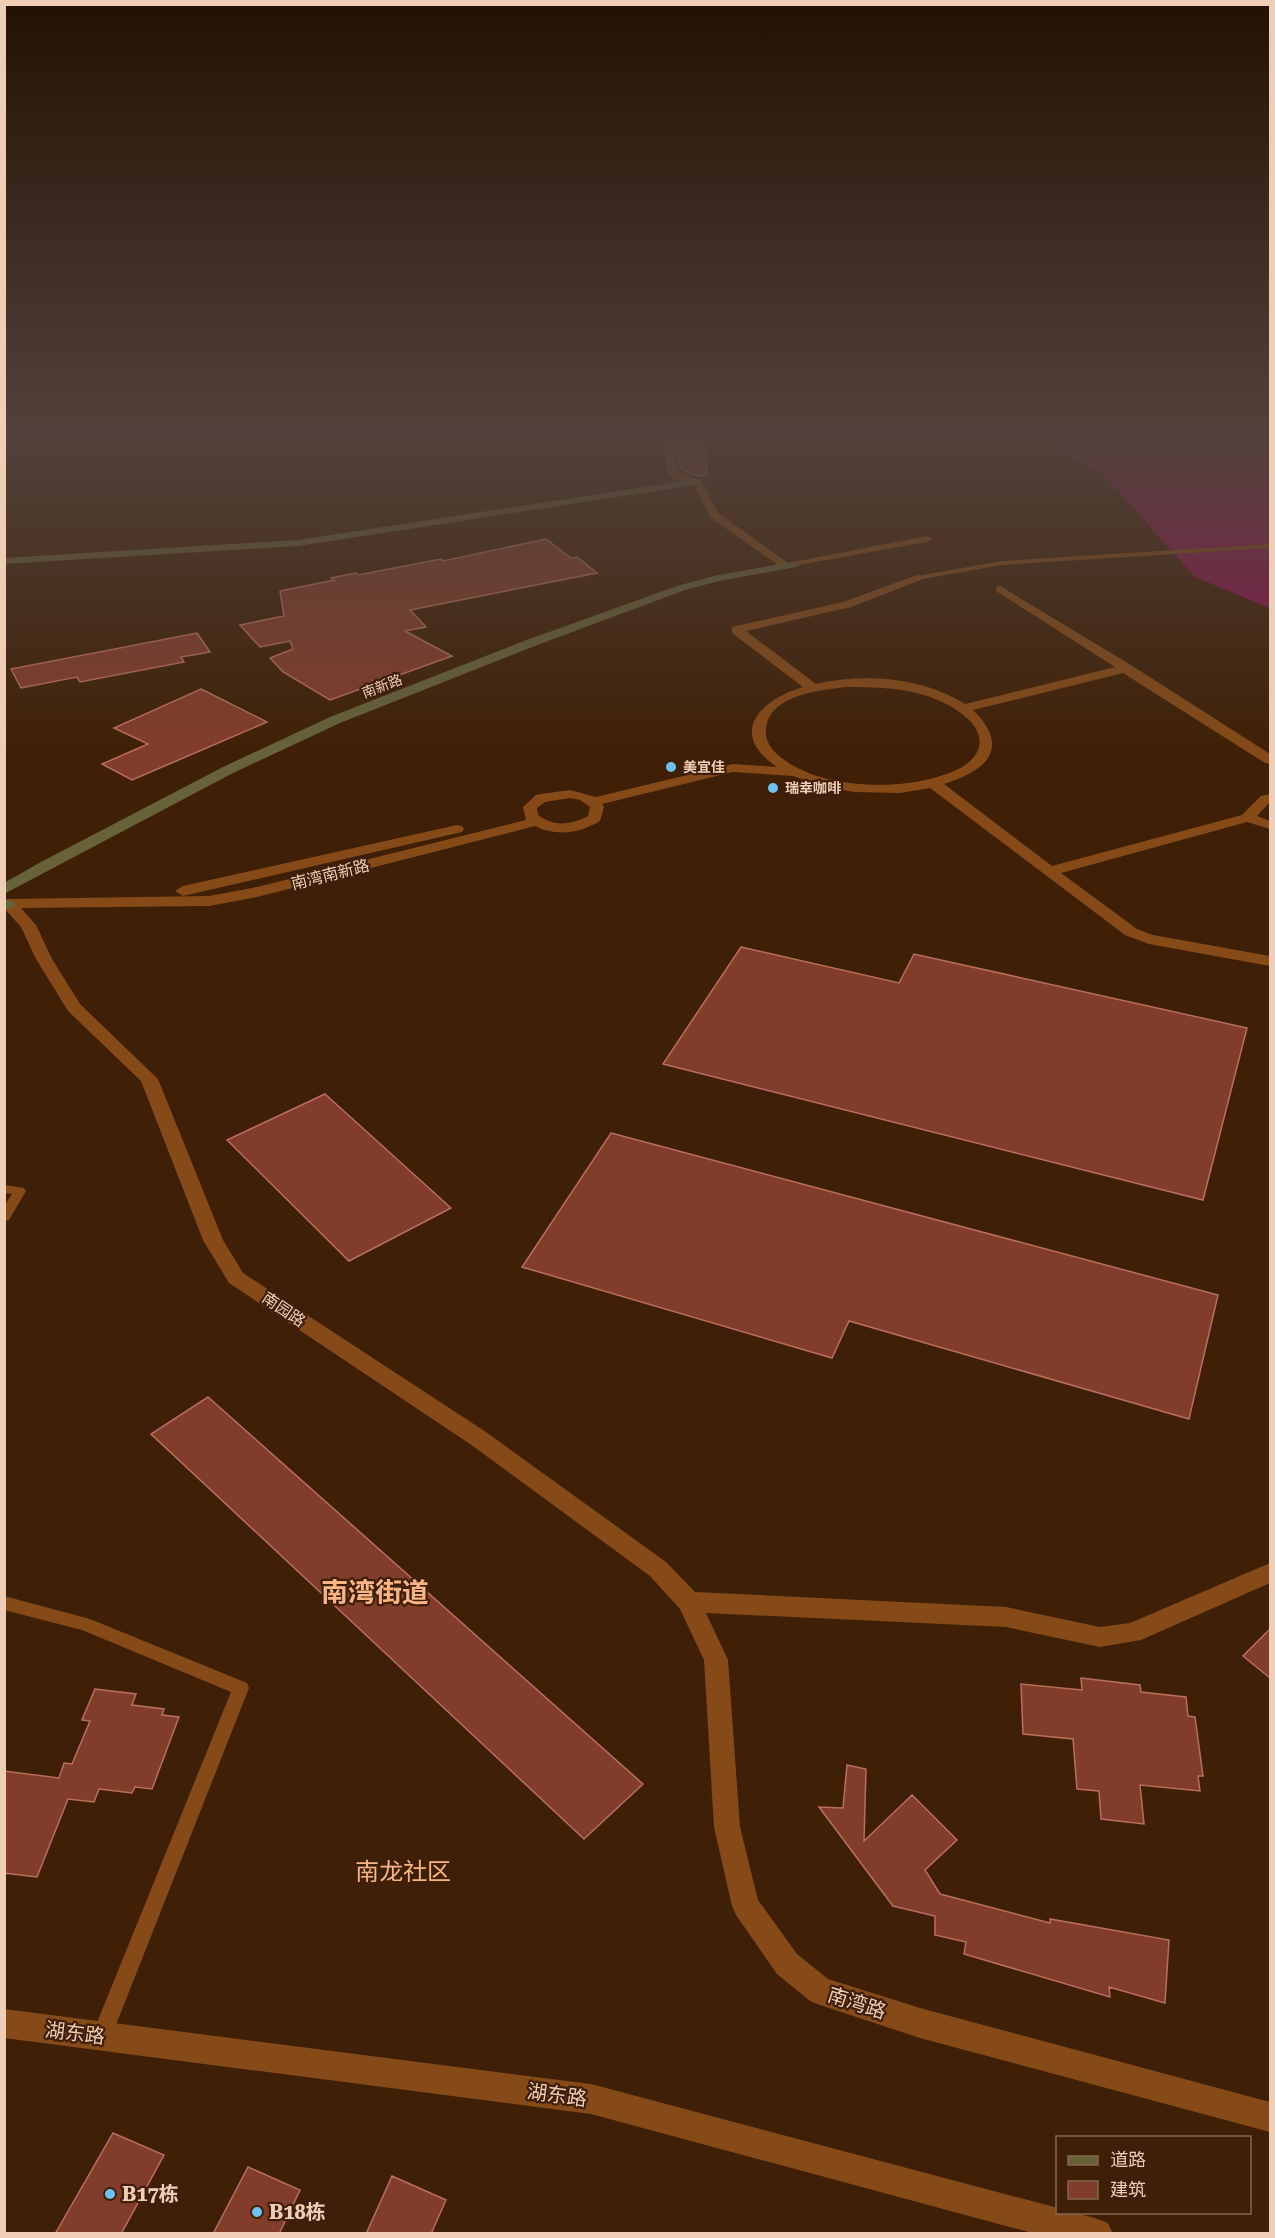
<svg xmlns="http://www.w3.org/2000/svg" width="1275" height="2238" font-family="'Roboto Serif','Noto Sans SC',serif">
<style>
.forest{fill:#8d1552}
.building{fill:#823d2a;stroke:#ba6f5a;stroke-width:1.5}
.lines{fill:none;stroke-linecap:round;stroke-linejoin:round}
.lane{fill:#854a18;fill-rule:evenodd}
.street{fill:#854a18;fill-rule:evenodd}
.secondary{fill:#676238;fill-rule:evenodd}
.poi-dot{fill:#6ec2f3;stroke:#3f2006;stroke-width:2}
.labels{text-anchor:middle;stroke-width:4.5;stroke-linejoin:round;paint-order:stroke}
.far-street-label{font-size:14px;fill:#f0ceb6;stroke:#3f2006}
.far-poi-label{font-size:14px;font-weight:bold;fill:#f0ceb6;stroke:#3f2006;text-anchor:start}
.street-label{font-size:16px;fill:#f0ceb6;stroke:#3f2006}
.near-street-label{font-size:20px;fill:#f0ceb6;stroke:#3f2006}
.near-poi-label{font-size:20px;font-weight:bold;fill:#f0ceb6;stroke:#3f2006;text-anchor:start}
.near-quarter-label{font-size:24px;fill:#f8b484;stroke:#3f2006}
.near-district-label{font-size:27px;font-weight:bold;fill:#f8b484;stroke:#3f2006}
</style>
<rect width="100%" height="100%" fill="#3f2006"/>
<path class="forest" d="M1040 439H1270V608L1195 577 1105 476Z"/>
<path class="building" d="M685 441H705L707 476 692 475 680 467 676 444Z
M546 539 571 558 577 557 597 573 410 610 426 627 405 631 452 656 330 700 283 672 270 658 293 649 290 641 260 647 240 625 284 616 280 591 334 580 331 578 356 573 358 575 441 559 443 561Z
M197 633 210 652 181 657 184 662 80 682 77 677 21 688 11 669Z
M201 689 267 722 132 780 102 764 148 744 114 728Z
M741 947 899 983 914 954 1247 1028 1203 1200 663 1064Z
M325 1094 451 1208 349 1261 227 1140Z
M611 1133 1218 1295 1189 1419 849 1321 832 1358 522 1267Z
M208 1397 643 1784 584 1839 151 1434Z
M1270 1629V1678L1243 1656Z
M1081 1678 1140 1685 1141 1692 1186 1697 1188 1716 1195 1717 1203 1776H1198L1200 1791 1140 1785 1144 1824 1101 1819 1099 1791 1077 1789 1073 1739 1023 1734 1021 1684 1082 1690Z
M95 1689 136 1694 132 1705 164 1709 162 1715 179 1717 152 1789 135 1787 132 1793 99 1789 94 1802 68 1799 37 1877 4 1873V1771L59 1778 64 1763 72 1764 90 1721 82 1720Z
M847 1765 866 1769 864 1841 912 1795 957 1840 925 1870 940 1894 1050 1923V1919L1169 1940 1165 2003 1109 1987 1110 1997 964 1954 966 1942 935 1935V1916L893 1906 819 1807 843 1808Z
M113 2133 164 2155 121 2234H55Z
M248 2167 300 2190 279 2234H213Z
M392 2176 446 2200 431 2234H366Z"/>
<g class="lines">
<path class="lane" d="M1270 544V548L1002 565 917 580 913 578 917 576 1002 561Z
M4 1185 24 1188 26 1191 9 1220 4 1221V1206L12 1194 4 1193Z
M4 1596 90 1619 247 1683 249 1688 112 2035 109 2042 102 2045 95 2042 92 2035 231 1692 82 1630 4 1610Z"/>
<path class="street" d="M665 439H684L682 441 674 442C677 470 672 472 701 480L718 513 788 563 927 536 932 539 927 542 782 568 710 517 693 484 674 479 667 471Z
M917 575 921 576V580L851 607 746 631 816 684C863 673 923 677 965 704L1115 667 996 591V587L1000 586 1131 665 1270 754V764L1265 763 1123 673 973 710C1012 748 986 771 944 784L1052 866 1242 815 1261 796 1270 794V802L1257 816 1270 821V829L1247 822 1061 873 1137 929 1153 935 1270 956V966L1149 944 1125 935 930 788 900 793 854 792 826 787 793 776 733 772 602 804 604 807 600 821C580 833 557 837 535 826L257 897 209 906 21 908 36 925 52 959 80 1004 158 1079 223 1240 243 1273 486 1432 666 1562 695 1592 1006 1607 1100 1627 1130 1623 1270 1563V1583L1141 1640 1100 1647 1006 1627 706 1613 728 1660 740 1827 758 1900 797 1954 828 1979 920 2008 1270 2102V2132L920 2038 820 2005 810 2001 777 1974 736 1915 732 1906 714 1827 704 1660 680 1609 650 1576 470 1444 229 1283 203 1240 141 1081 68 1011 36 959 21 927 4 908V901L9 899 209 896 257 887 526 820 523 807 536 795 541 794 570 790 596 797 733 764 777 767C727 733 760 700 803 687L732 633V627L843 602ZM847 687C891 687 937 689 970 721 978 729 982 740 978 750 972 765 952 773 937 777 891 791 814 788 777 754 770 748 765 739 766 730 768 695 820 690 847 687ZM570 798 580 800 590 807 588 816C572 825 554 827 538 815L537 808 545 802Z
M457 825 462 826 464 829 462 832 183 896 175 891 183 886Z
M4 2009 591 2084 1058 2208V2212C1076 2212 1091 2216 1108 2223L1113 2234H1036L591 2114 4 2038Z"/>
<path class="secondary" d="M697 479 702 482 701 484 298 546 4 564V558L298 540Z
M792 562 798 565 796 567 719 581 685 590 532 647 340 723 233 773 4 894V883L41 862 223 767 330 717 524 641 677 586 718 575Z
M9 899 17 904 14 907 4 910V900Z"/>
</g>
<linearGradient id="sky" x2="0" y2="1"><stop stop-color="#231203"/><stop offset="0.58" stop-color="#52423b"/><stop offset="1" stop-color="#52423b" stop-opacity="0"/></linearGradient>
<rect width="1275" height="752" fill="url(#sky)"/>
<g class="poi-dot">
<circle cx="671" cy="767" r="6"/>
<circle cx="773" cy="788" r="6"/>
<circle cx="110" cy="2194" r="6"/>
<circle cx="257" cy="2212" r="6"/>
</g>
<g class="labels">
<g class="far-street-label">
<text transform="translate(382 686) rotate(-21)" y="5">南新路</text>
</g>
<g class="far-poi-label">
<text x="683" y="772">美宜佳</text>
<text x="785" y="793">瑞幸咖啡</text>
</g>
<g class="street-label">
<text transform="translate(330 874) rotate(-14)" y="6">南湾南新路</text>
<text transform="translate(284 1309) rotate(34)" y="6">南园路</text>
</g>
<g class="near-street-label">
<text transform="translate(857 2003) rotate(18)" y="7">南湾路</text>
<text transform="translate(75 2033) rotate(7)" y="7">湖东路</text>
<text transform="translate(557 2095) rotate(8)" y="7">湖东路</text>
</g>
<g class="near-poi-label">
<text x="122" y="2201">B17栋</text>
<text x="269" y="2219">B18栋</text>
</g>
<g class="near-quarter-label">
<text x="403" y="1880">南龙社区</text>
</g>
<g class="near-district-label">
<text x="375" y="1602">南湾街道</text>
</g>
</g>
<rect width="1275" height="2238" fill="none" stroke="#f0ceb6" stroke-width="12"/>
<rect x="1056" y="2136" width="195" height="78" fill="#3f2006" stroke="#86664c" stroke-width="1.5"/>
<rect x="1068" y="2156" width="30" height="9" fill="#676238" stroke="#86664c" stroke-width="1.5"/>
<text x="1110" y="2166" font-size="18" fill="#f0ceb6">道路</text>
<rect x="1068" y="2181" width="30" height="18" fill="#823d2a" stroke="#86664c" stroke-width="1.5"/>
<text x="1110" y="2196" font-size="18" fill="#f0ceb6">建筑</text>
</svg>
